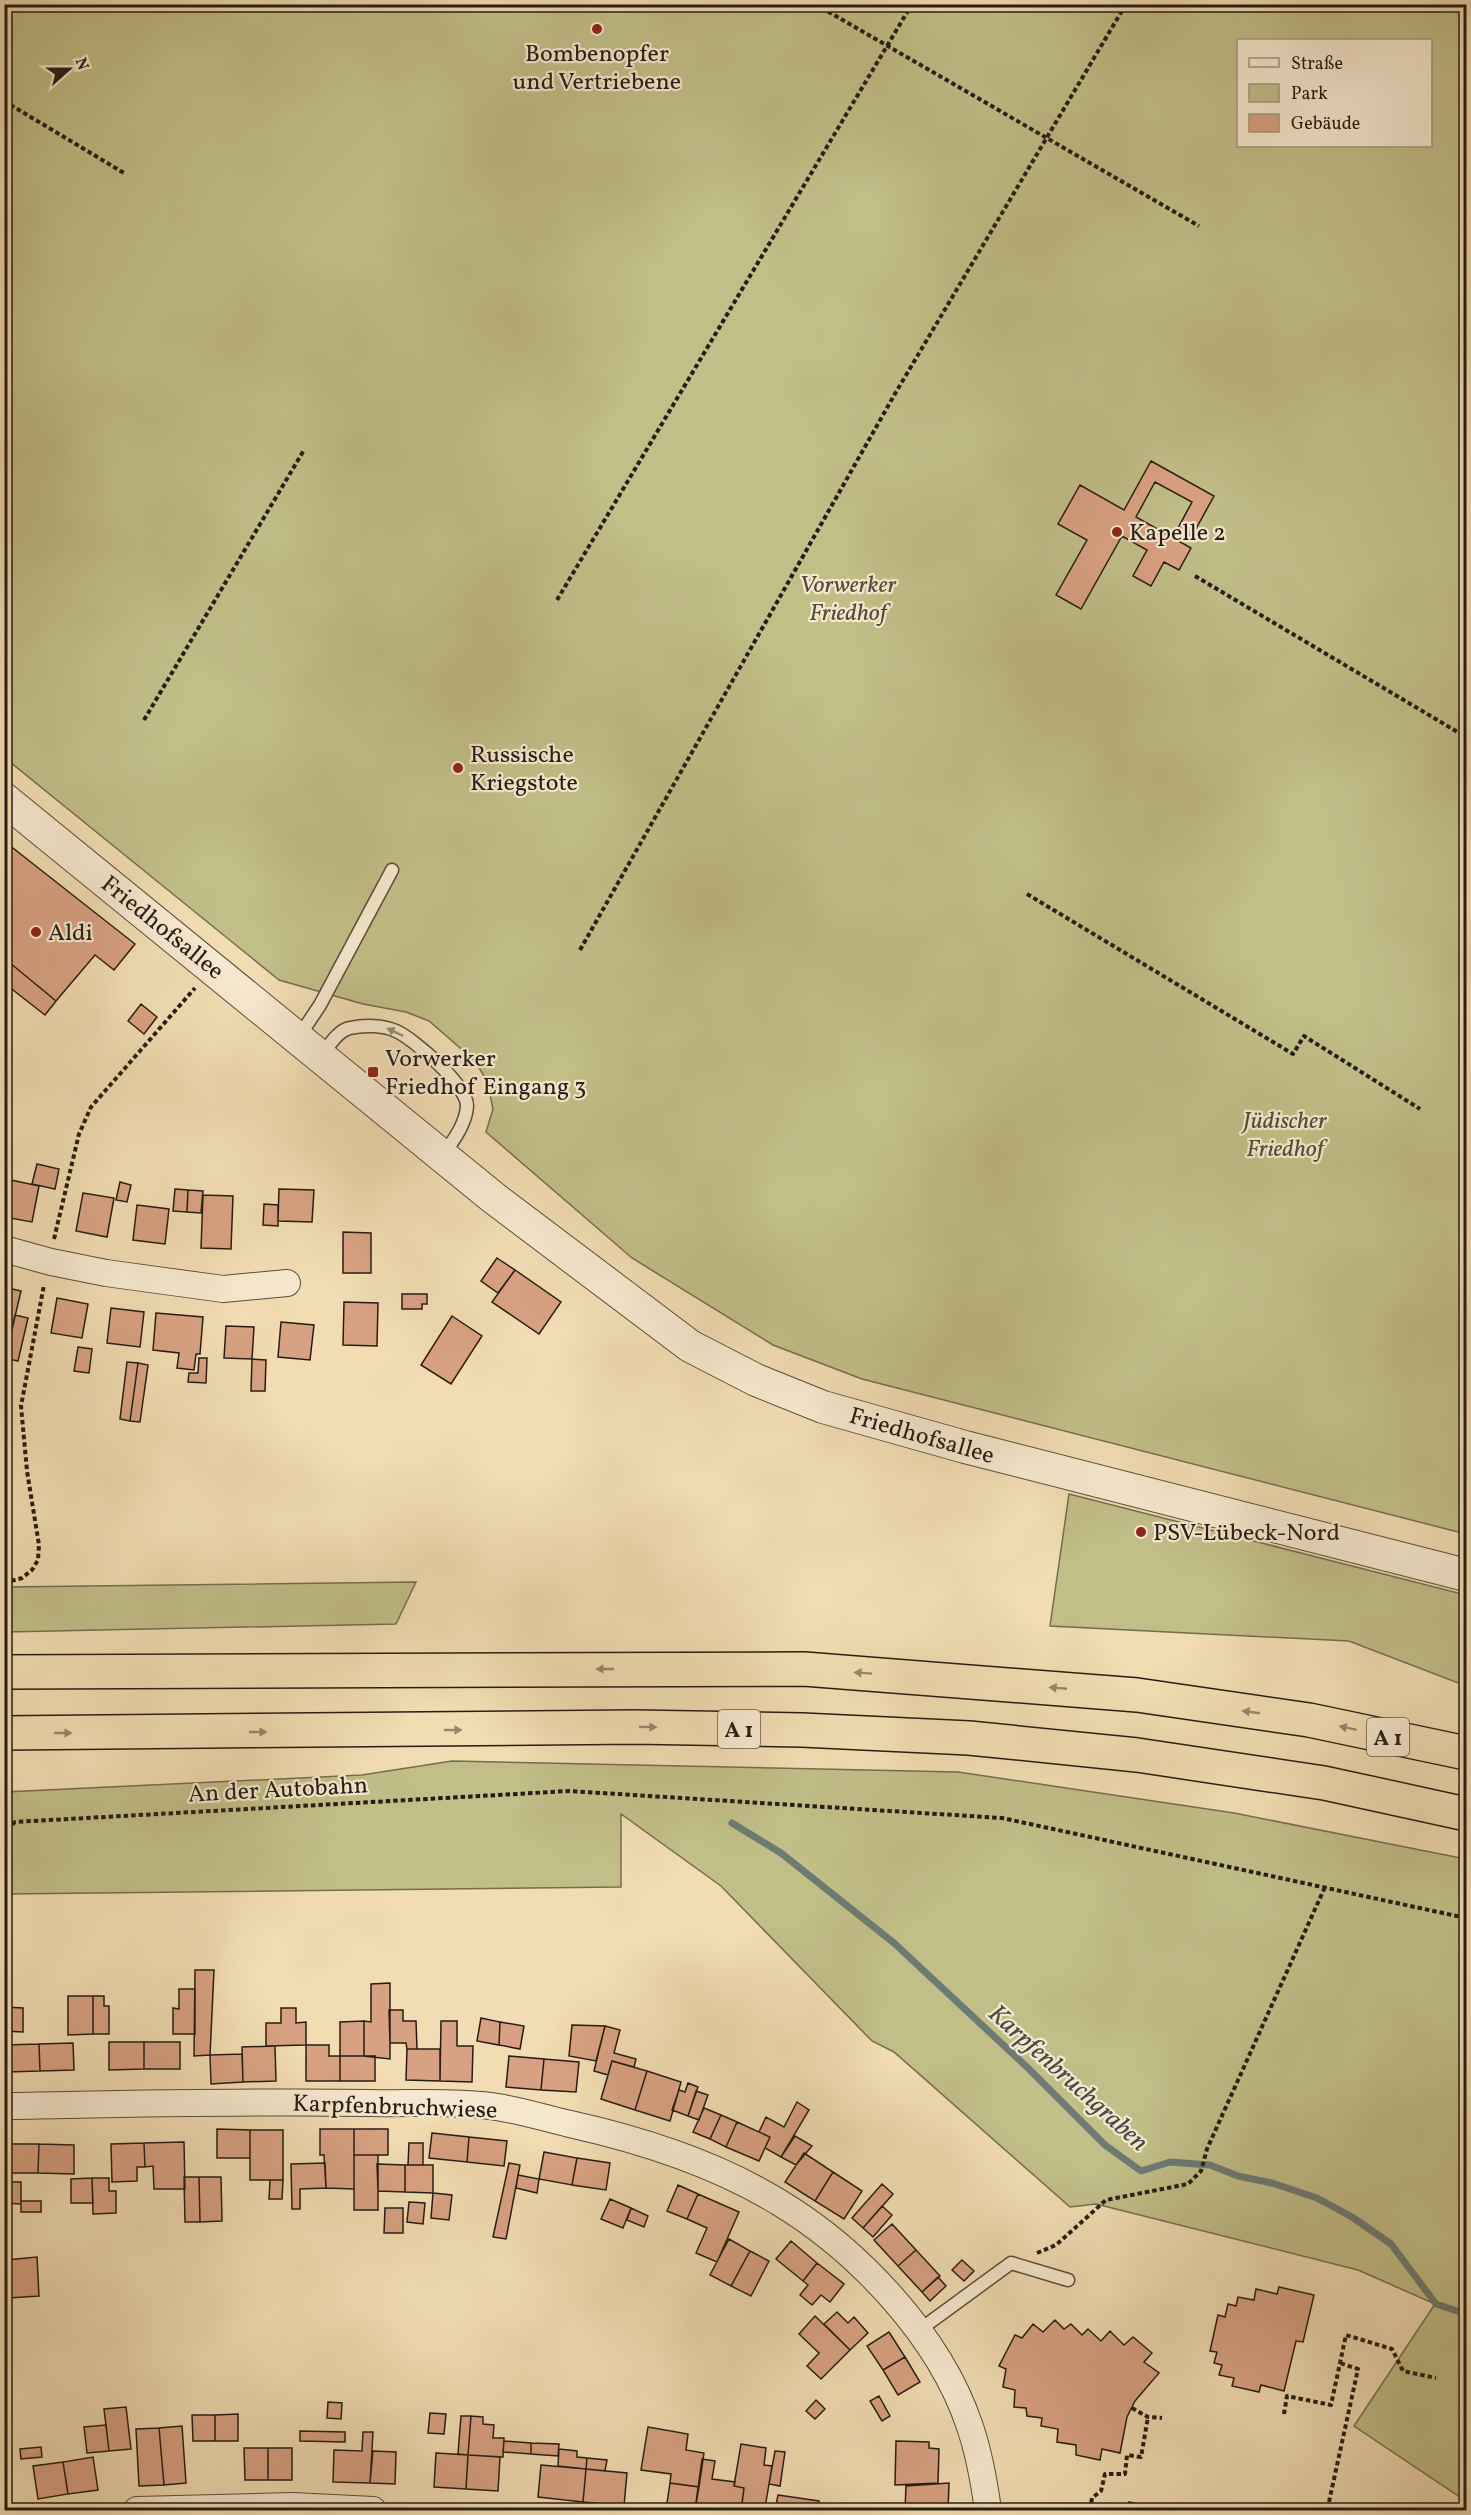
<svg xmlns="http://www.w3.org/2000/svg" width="1471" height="2515" font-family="Vollkorn,serif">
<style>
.green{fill:#c1be88;stroke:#746d4e;stroke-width:1.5;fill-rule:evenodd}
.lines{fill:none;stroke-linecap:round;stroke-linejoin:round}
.stream{stroke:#6d7b74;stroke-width:7}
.building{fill:#d8a183;stroke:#261c14;stroke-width:1.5}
.service-casing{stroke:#594c3c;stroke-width:15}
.minor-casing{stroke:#594c3c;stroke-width:28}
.tertiary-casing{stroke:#594c3c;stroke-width:34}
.motorway-casing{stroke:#261c14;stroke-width:36}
.path{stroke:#261c14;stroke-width:4;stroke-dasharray:4.5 3;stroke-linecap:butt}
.service{stroke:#f6e8ce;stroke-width:12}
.minor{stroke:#f6e8ce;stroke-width:26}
.tertiary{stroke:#f6e8ce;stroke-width:32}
.motorway{stroke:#f1dcb3;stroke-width:33}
.oneway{fill:#988c7a}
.oneway2{fill:#96866b}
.poi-dot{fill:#8f2418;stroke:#f6e8ce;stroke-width:2}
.labels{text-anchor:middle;stroke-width:4.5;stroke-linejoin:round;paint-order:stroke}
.shield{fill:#f6e8ce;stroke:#64594c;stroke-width:1.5}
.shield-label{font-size:22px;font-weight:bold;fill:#261c14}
.poi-label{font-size:24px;fill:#261c14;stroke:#f6e8ce;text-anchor:start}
.park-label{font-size:24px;font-style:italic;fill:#544d37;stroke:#f6e8ce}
.street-label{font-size:24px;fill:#261c14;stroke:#f6e8ce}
.water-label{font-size:26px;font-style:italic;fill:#494b44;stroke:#f6e8ce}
</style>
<rect width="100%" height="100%" fill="#f1dcb3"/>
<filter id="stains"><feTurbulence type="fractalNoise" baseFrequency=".00333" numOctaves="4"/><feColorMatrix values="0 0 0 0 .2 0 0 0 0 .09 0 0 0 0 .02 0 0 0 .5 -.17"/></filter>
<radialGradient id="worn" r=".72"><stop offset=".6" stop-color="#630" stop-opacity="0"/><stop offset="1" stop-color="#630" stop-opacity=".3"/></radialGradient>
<path class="green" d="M4 5H1466V1534L862 1379 773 1345 632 1258 486 1132 493 1109 487 1081 475 1061 429 1021 406 1012 363 1004 279 980 5 758ZM1238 40H1430V146H1238Z
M1069 1494 1466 1595V1686L1349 1641 1050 1626Z
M416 1582 396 1624 5 1632V1587Z
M452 1761 958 1772 1234 1813 1466 1859V2501L1354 2426 1435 2304 1358 2270 1096 2204 1070 2207 894 2052 872 2041 721 1886 621 1814V1887L5 1894V1792L362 1775Z"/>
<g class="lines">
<path class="stream" d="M732 1823 781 1853 894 1943 1028 2068 1105 2145 1141 2171 1170 2162 1210 2165 1238 2176 1272 2183 1317 2198 1352 2217 1391 2244 1436 2304 1466 2314"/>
</g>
<path class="building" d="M1151 461 1214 496 1192 536 1178 528 1192 502 1155 482 1136 517 1191 548 1179 570 1164 562 1151 586 1133 576 1147 550 1122 536 1081 609 1056 595 1087 540 1058 524 1080 485 1124 510Z
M4 841 135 944 114 970 95 955 56 1001 4 958Z
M4 958 56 1001 45 1015 4 983Z
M141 1004 157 1017 144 1034 128 1021Z
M37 1164 59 1169 55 1189 32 1184Z
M11 1180 39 1186 32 1222 4 1217Z
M120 1182 131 1185 127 1202 116 1200Z
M175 1189 188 1190 187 1212 173 1211Z
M279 1189 314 1190 312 1222 278 1221Z
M188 1190 203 1191 201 1213 187 1212Z
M83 1193 114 1198 107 1237 76 1231Z
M203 1195 233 1196 231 1249 201 1248Z
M264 1204 278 1205V1226L263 1225Z
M137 1205 169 1209 165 1244 133 1240Z
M343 1232 371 1233V1273H343Z
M497 1258 515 1270 498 1293 481 1281Z
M515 1270 561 1302 539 1334 492 1302Z
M4 1287 21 1291 10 1338 4 1336Z
M402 1294H427V1304H422V1309H402Z
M57 1298 88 1304 82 1338 51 1333Z
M344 1302 378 1303 377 1346 343 1345Z
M111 1308 144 1312 140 1347 107 1343Z
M156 1313 203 1317 200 1354H196L194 1370 177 1368 179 1353 153 1350Z
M15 1315 28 1318 18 1361 4 1358V1336L10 1338Z
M452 1316 482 1336 451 1384 421 1365Z
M281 1322 314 1325 310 1360 278 1357Z
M226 1326 254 1327 252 1359 224 1358Z
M78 1347 92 1349 89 1373 74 1371Z
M199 1358H207L206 1383 188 1382 189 1373H198Z
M252 1359 266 1360 265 1391H251Z
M127 1362 138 1363 130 1421 120 1419Z
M138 1363 148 1365 140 1422 130 1421Z
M195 1970H214L210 2055 194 2056Z
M390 1983V2059L364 2056V2021L371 2022V1984Z
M179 1989H195V2034H173V2008L179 2009Z
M68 1996H93V2034L68 2035Z
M93 1996H104V2006H109V2034H93Z
M4 2007 23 2008V2032L4 2031Z
M281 2008H296V2023L306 2022V2045L266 2046V2023H281Z
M389 2010H403V2021H416L417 2049H407L406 2043H390Z
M481 2018 500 2022 499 2045 477 2041Z
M364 2021V2056H340V2022Z
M441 2021H457V2046H473L472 2082 440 2081Z
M500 2022 524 2026 520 2049 499 2045Z
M572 2025 605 2026 596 2061 569 2056Z
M605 2026 620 2030 614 2053 636 2059 634 2067 612 2061 608 2075 594 2071Z
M109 2042H144V2069L109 2070Z
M144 2042H180V2069H144Z
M73 2043 74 2070 40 2071 39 2044Z
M39 2044 40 2071 6 2072 5 2045Z
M306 2045H329V2056H340V2081H306Z
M275 2046 276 2081 243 2082 242 2047Z
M407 2049H440V2081L406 2080Z
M242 2054 243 2082 211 2084 210 2055Z
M340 2056H375V2081H340Z
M509 2056 544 2059 541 2090 506 2087Z
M544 2059 579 2062 576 2092 541 2090Z
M612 2061 647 2071 635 2110 601 2099Z
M647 2071 681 2082 670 2121 635 2110Z
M688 2083 698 2087 688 2116 672 2110 679 2090 685 2092Z
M696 2091 708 2095 699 2120 688 2116Z
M797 2102 809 2110 781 2157 765 2148 770 2137 759 2132 766 2117 784 2127Z
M704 2108 721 2115 710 2139 693 2132Z
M721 2115 737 2122 726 2147 710 2139Z
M737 2122 770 2137 759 2161 726 2147Z
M217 2129 250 2130V2158H217Z
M320 2129H354V2189L326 2188 324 2155H320Z
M354 2129H388V2155H354Z
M250 2130H283V2180H250Z
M432 2133 469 2137 467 2162 429 2158Z
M795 2136 812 2146 796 2165 781 2157Z
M469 2137 507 2141 504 2166 467 2162Z
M184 2142 185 2189H154L153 2166 145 2167 144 2143Z
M144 2143 145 2167H137V2181L112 2182 111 2144Z
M409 2143H423V2165H408Z
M4 2144H39L38 2173H4Z
M39 2144 74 2145V2174L38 2173Z
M544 2152 577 2158 572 2185 539 2179Z
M804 2153 833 2172 815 2201 785 2182Z
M354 2155H378V2210H354Z
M577 2158 610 2163 606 2190 572 2185Z
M325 2163 326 2188 300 2189V2209H292L291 2164Z
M509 2163 520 2165 506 2239 493 2237Z
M377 2164 405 2165V2192L378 2191Z
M405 2165H433V2193L405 2192Z
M833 2172 862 2191 844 2219 815 2201Z
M518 2175 539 2179 537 2193 516 2188Z
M184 2177H199L200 2222H185Z
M199 2177H221L222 2221 200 2222Z
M92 2178 93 2203H71V2179Z
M92 2178H109V2191H116V2213L93 2214Z
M270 2180H283L282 2199H269Z
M4 2182H21V2204L4 2203Z
M882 2184 893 2194 863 2228 852 2218Z
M678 2185 698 2194 687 2219 667 2211Z
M433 2193 452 2195 449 2220 431 2218Z
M698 2194 739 2212 717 2262 696 2253 707 2228 687 2219Z
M610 2199 631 2208 623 2228 601 2219Z
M21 2201H41V2212H21Z
M409 2202 425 2203 423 2224 407 2222Z
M882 2206 892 2215 873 2237 863 2228Z
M385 2208H403V2233H384Z
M631 2208 648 2216 644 2227 627 2220Z
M892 2224 916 2250 898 2266 874 2240Z
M729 2239 750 2251 731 2286 710 2275Z
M791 2241 817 2263 803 2281 776 2259Z
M916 2250 940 2276 922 2292 898 2266Z
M750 2251 769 2261 751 2296 731 2286Z
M37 2257 39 2296 9 2298 6 2260Z
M962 2260 974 2271 964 2281 952 2270Z
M817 2263 844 2284 830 2302 821 2295 812 2305 800 2295 808 2285 803 2281Z
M938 2277 946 2286 930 2301 922 2292Z
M1279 2287 1314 2295 1303 2342 1296 2341 1284 2391 1261 2385 1259 2392 1232 2386 1234 2378 1219 2375 1222 2365 1214 2363 1217 2352 1210 2351 1218 2315 1225 2317 1228 2304 1236 2306 1238 2297 1254 2300 1256 2289 1277 2294Z
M837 2312 848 2323 854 2317 868 2333 850 2350 824 2324Z
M815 2316 850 2350 821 2379 807 2366 819 2353 799 2334Z
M1055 2320 1064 2329 1071 2324 1082 2335 1088 2329 1101 2341 1110 2331 1124 2345 1133 2337 1152 2353 1144 2362 1159 2373 1135 2401 1127 2417 1120 2453 1102 2449 1100 2460 1076 2455V2445L1057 2442 1058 2429 1041 2426 1042 2418 1027 2416 1026 2408 1014 2407 1015 2390 1003 2387 1006 2369 999 2366 1015 2335 1022 2338 1033 2324 1043 2332Z
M889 2332 905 2357 883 2370 867 2346Z
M905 2357 920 2382 898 2395 883 2370Z
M879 2396 890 2416 882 2421 870 2401Z
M816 2400 825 2409 815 2419 806 2411Z
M328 2402 342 2403 341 2419 327 2418Z
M126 2407 131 2449 109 2451 104 2409Z
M430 2413 446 2414 444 2434 428 2433Z
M238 2414V2441H215V2415Z
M192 2415H215V2441H193Z
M461 2416H471L468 2455 458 2454Z
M471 2416 483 2417V2424L494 2425 493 2438H504L503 2457 468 2455Z
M106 2425 109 2451 87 2453 84 2427Z
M182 2426 186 2483 164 2485 159 2428Z
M648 2427 688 2434 686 2450 704 2453 699 2487 670 2483 671 2474 641 2470Z
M159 2428 164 2485 139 2486 136 2429Z
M300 2431 345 2432V2442L300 2441Z
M363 2432H373L370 2483 333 2482 334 2450 362 2451Z
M504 2441 531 2443V2454L503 2452Z
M896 2441 929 2442V2448L939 2449 938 2483 895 2485Z
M531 2443 559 2444 558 2456 531 2454Z
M741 2444 766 2448 764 2465 772 2466 765 2508 742 2504 744 2488 734 2486Z
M41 2447 42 2457 21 2459 20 2449Z
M244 2448H268V2480H245Z
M268 2448H292V2480H268Z
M559 2449 577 2451V2457L587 2458 586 2469 558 2466Z
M373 2451 396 2452 395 2484 370 2483Z
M775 2451 785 2452 780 2486 769 2484Z
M436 2453 468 2455 466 2489 434 2487Z
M468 2455 500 2457 498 2491 466 2489Z
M93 2457 98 2490 68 2494 63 2462Z
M587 2458 607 2460 605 2471 586 2469Z
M702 2459 715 2461 712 2479 735 2482 734 2486 744 2488 741 2510H695Z
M63 2462 68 2494 38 2499 33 2466Z
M541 2465 586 2469 583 2502 538 2497Z
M586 2469 627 2473 624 2506 583 2502Z
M670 2483 699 2487 695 2510H666Z
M949 2483 948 2510H905L906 2486Z
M778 2495 819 2501 818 2510H775Z
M1129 2502 1166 2510H1127Z"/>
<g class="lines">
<defs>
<path id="service" d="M298 1038 320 1005 392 870
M321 1056C328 1047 338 1030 350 1028 364 1025 383 1025 396 1031 414 1039 467 1085 467 1106 466 1124 453 1141 443 1155
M918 2331 1011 2263 1068 2280"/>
<path id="minor" d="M4 1249 51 1262 106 1273 223 1289 287 1283
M4 2106C127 2104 249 2101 371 2103 410 2104 451 2101 490 2106 516 2109 544 2118 570 2124 642 2140 717 2164 780 2203 859 2251 939 2336 969 2424 979 2452 984 2481 988 2510
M137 2510 293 2506 373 2510"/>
<path id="tertiary" d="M4 799 495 1199 690 1346 756 1380 823 1407 965 1447 1466 1575"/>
<path id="motorway" d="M4 1672 804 1669 1137 1695 1309 1720 1466 1753
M4 1733 635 1727 802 1730 969 1738 1137 1755 1324 1783 1466 1814"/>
</defs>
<use href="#service" class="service-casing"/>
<use href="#minor" class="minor-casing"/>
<use href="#tertiary" class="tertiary-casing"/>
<use href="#motorway" class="motorway-casing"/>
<path class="path" d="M815 4 1199 226
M4 101 124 173
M1195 576 1466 737
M557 600 912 4
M144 720 304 450
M1027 894 1293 1054 1304 1036 1420 1109
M580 950 896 392 1126 4
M54 1239 79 1134 91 1107 195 988
M4 1583 22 1578 32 1570 38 1560 39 1545 27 1471 21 1406 44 1285
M4 1844 6 1830 15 1822 569 1791 1002 1818 1466 1918
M1037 2253 1056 2245 1106 2200 1188 2184 1201 2171 1207 2149 1325 1887
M1132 2408 1148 2417 1162 2418
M1284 2414 1287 2396 1331 2405 1346 2335 1392 2349 1403 2371 1436 2378
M1329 2502 1358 2369 1340 2363
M1090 2510 1092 2498 1101 2491 1105 2474H1125L1127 2455 1141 2457 1148 2417"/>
<use href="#service" class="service"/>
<use href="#minor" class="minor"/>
<use href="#tertiary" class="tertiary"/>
<use href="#motorway" class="motorway"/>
</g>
<defs><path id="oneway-solid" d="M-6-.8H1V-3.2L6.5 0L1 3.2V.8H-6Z" transform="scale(1.5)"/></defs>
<use class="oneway" href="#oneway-solid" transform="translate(395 1032) rotate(-155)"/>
<g class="oneway2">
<use href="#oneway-solid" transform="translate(605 1669) rotate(180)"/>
<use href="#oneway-solid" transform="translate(863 1673) rotate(-176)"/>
<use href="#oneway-solid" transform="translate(1058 1688) rotate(-175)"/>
<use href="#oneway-solid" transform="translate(1251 1712) rotate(-172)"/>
<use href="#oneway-solid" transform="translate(648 1727) rotate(1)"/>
<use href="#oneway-solid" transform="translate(1348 1728) rotate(-168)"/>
<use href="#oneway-solid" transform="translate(453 1730)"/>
<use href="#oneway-solid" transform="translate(258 1732)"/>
<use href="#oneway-solid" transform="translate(63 1733)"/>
</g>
<g class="poi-dot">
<circle cx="597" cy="29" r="6"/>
<circle cx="1117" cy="532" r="6"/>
<circle cx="458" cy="768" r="6"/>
<circle cx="36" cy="932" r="6"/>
<rect x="367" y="1066" width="12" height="12" rx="3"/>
<circle cx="1141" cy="1532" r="6"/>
</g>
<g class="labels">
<g class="shield">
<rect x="718" y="1710" width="42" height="38" rx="4.5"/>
<rect x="1367" y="1718" width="42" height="38" rx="4.5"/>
</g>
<g class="shield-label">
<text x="739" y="1737">A 1</text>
<text x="1388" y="1745">A 1</text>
</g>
<g class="poi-label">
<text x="597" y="61" text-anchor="middle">Bombenopfer<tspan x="597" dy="28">und Vertriebene</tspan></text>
<text x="1129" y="540">Kapelle 2</text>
<text x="470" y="762">Russische<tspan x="470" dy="28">Kriegstote</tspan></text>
<text x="48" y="940">Aldi</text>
<text x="385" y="1066">Vorwerker<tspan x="385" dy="28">Friedhof Eingang 3</tspan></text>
<text x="1153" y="1540">PSV-Lübeck-Nord</text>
</g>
<g class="park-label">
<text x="848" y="592">Vorwerker<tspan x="848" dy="28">Friedhof</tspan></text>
<text x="1285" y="1128">Jüdischer<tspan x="1285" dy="28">Friedhof</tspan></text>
</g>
<g class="street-label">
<text transform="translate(163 927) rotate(39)" y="8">Friedhofsallee</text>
<text transform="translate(922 1435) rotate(16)" y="8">Friedhofsallee</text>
<text transform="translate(278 1789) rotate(-3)" y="8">An der Autobahn</text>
<text transform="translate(395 2106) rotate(2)" y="8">Karpfenbruchwiese</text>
</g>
<g class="water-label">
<text transform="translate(1069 2077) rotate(42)" y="9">Karpfenbruchgraben</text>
</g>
</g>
<rect width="1471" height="2515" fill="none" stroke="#f1dcb3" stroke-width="24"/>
<rect x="6" y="6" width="1459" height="2503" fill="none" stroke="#261c14" stroke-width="3"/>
<rect x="12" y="12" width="1447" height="2491" fill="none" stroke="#261c14" stroke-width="1.5"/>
<rect x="1237" y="39" width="195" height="108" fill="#f6e8ce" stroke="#a39684" stroke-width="1.5"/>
<rect x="1249" y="58" width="30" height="9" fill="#f6e8ce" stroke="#a39684" stroke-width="1.5"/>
<text x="1291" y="69" font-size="18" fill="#261c14">Straße</text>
<rect x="1249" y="84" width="30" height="18" fill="#c1be88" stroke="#a39684" stroke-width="1.5"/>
<text x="1291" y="99" font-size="18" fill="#261c14">Park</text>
<rect x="1249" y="114" width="30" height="18" fill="#d8a183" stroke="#a39684" stroke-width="1.5"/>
<text x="1291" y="129" font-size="18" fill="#261c14">Gebäude</text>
<g transform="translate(69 69) rotate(69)" stroke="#f6e8ce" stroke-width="4.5" paint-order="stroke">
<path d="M0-4.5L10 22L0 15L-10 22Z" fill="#261c14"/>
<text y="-9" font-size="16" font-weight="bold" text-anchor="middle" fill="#261c14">N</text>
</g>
<rect width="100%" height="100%" filter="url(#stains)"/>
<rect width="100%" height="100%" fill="url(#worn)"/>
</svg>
